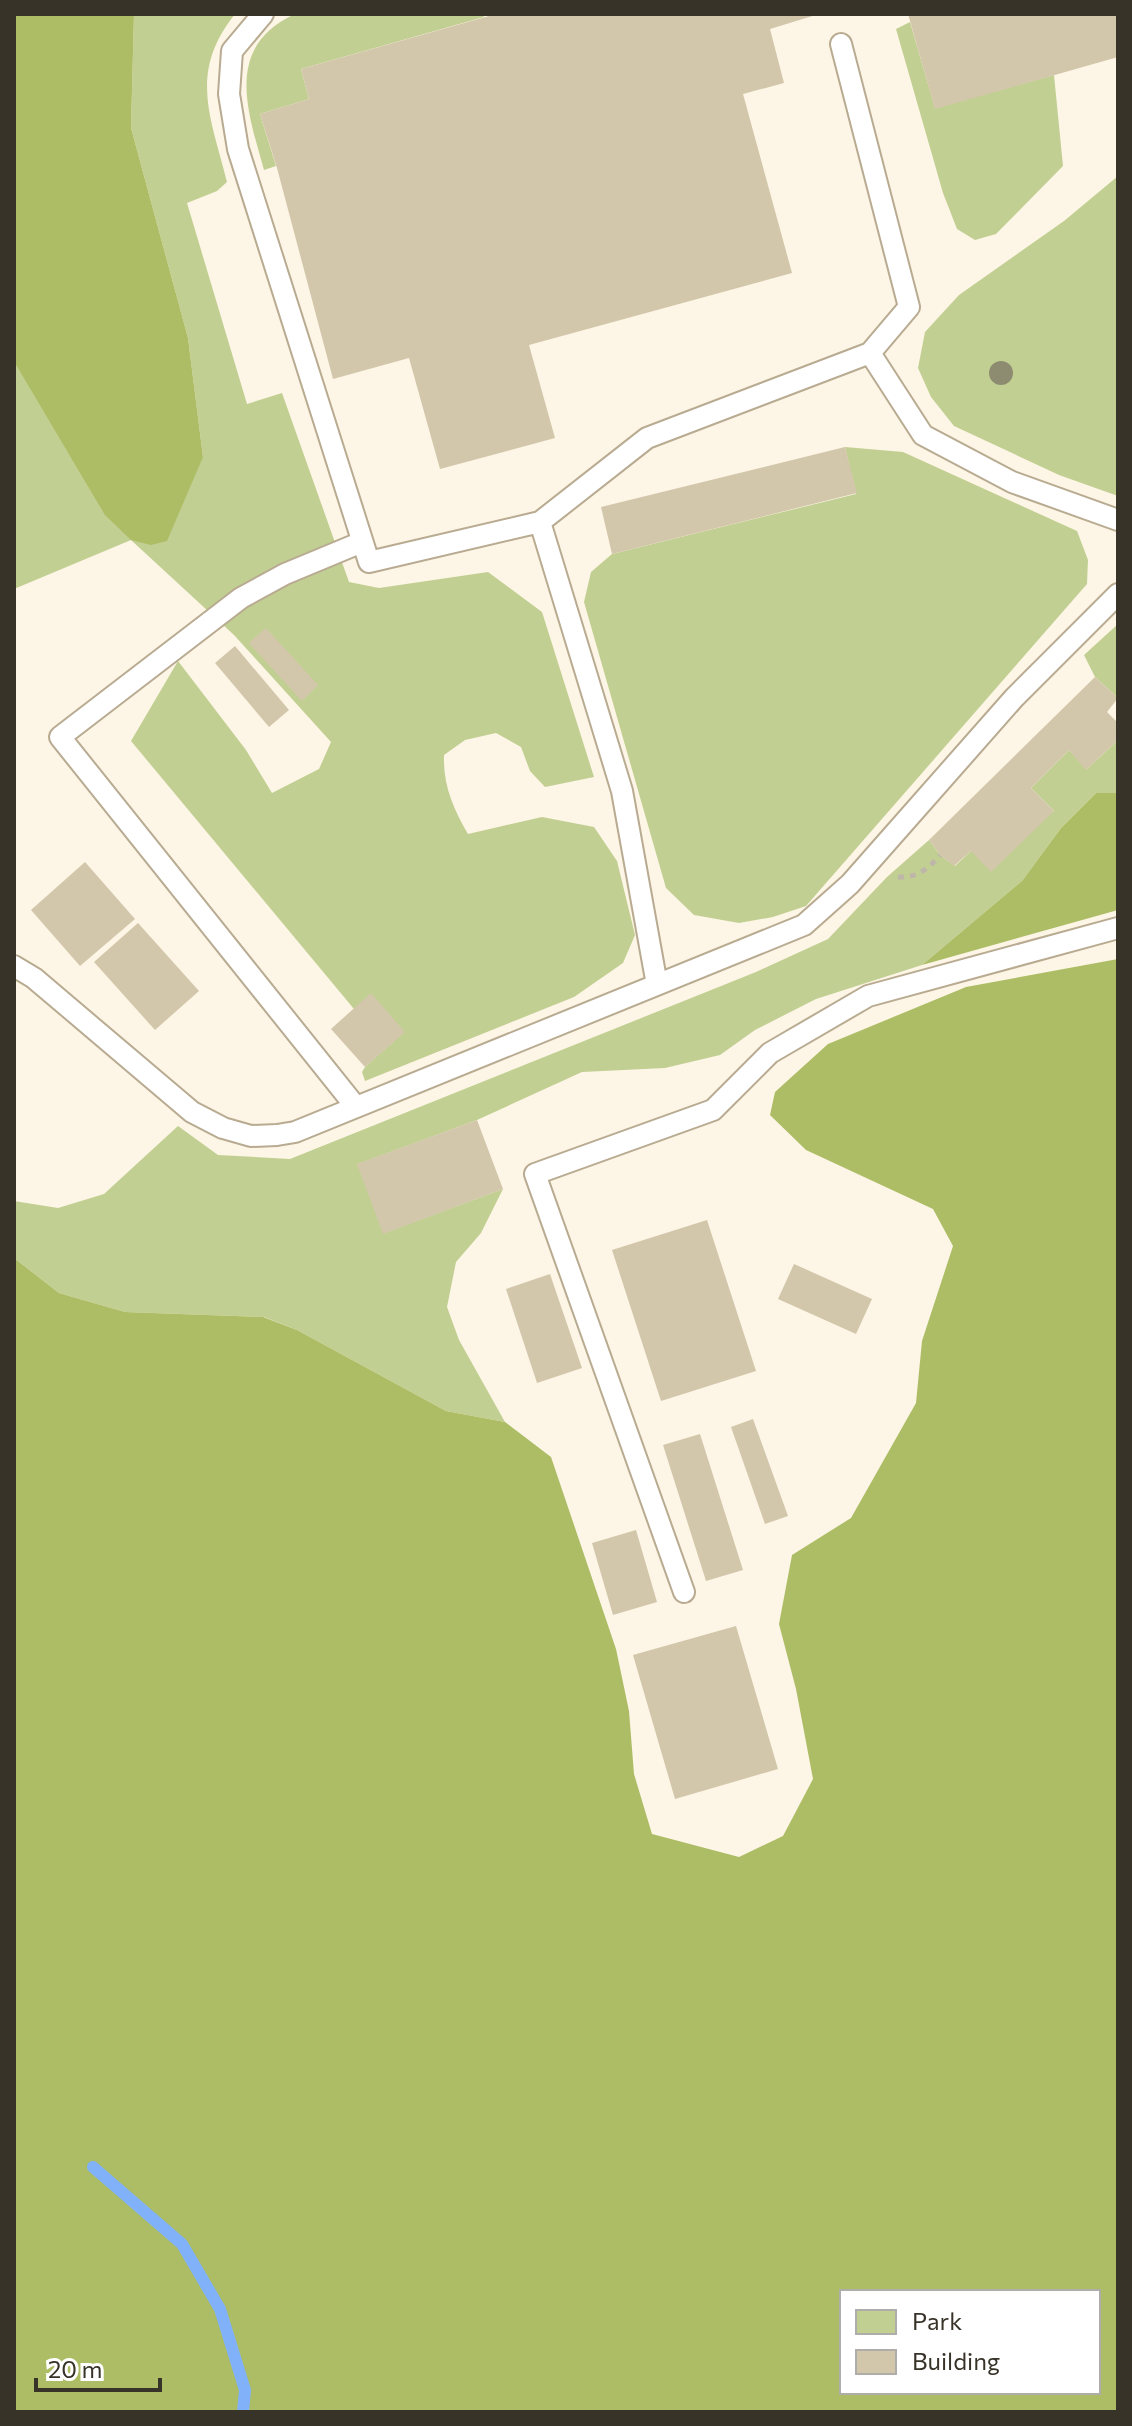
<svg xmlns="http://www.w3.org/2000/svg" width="1132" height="2426" font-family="Commissioner,sans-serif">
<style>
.green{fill:#c2cf92}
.forest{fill:#adbd65;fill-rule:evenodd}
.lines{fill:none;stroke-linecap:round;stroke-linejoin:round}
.stream{stroke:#81b1f8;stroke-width:12}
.building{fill:#d3c7ab}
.lane-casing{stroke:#b8ab91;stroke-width:24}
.path{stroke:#beb7a9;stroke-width:5;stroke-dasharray:6 6;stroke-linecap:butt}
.lane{stroke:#fff;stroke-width:20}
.tree{fill:#8d8c70}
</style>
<rect width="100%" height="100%" fill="#fdf5e5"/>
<path class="green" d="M134 14H235C188 73 211 117 227 182L217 191 187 203 247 404 282 393 349 582 379 588 488 572 542 612 594 777 545 787 530 771 521 747 496 733 465 740 444 755C443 785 453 808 468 834L542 817 594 827 617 861 635 935 623 963 574 997 365 1081 362 1072 365 1067 404 1032 354 1009 131 741 178 661 246 750 272 793 319 769 331 742 234 635 131 540 14 589V360L104 514 203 457 188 338 131 128Z
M295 14H483L484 17 301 69 309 99 260 114 276 166 264 170C248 112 223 47 295 14Z
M910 22 935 108 1054 75 1063 166 996 234 975 240 957 229 943 193 896 29Z
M1118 176V496L1059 475 954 426 931 397 918 368 925 332 959 295 1064 221Z
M845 447 903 452 1077 531 1088 560 1087 584 806 906 773 917 739 923 694 915 666 888 584 602 591 572 612 554 856 494Z
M1118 624V698L1095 677 1084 655Z
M1118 740V793H1096L1061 828 1022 881 922 965 816 999 755 1030 720 1055 665 1068 582 1072 477 1120 358 1164 384 1233 503 1189 481 1233 456 1262 447 1307 459 1340 505 1422 446 1411 297 1330 264 1317 125 1312 59 1293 14 1258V1201L58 1208 104 1194 178 1126 218 1155 290 1159 756 972 828 939 887 877 929 840 940 855 955 866 971 851 1054 811 1031 788 1069 750 1087 769Z"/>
<path class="forest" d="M14 14H134L131 128 188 338 203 457 167 541 151 545 131 540 104 514 15 363Z
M1096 793H1118V910L922 965 1022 881 1061 828Z
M1118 959V2412H14V1258L59 1293 125 1312 263 1317 297 1330 446 1411 505 1422 551 1457 616 1649 629 1711 634 1774 652 1834 739 1857 783 1836 813 1779 796 1689 779 1624 792 1555 851 1518 916 1403 922 1341 953 1246 933 1209 806 1150 770 1115 775 1092 828 1044 966 987ZM842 2292H1098V2392H842Z"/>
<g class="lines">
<path class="stream" d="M93 2167 182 2244 220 2309 245 2390 243 2412"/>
</g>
<path class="building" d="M496 14H819L770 29 784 83 743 94 792 273 529 345 555 438 440 469 409 358 333 379 277 168 260 114 309 99 301 69Z
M908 14H1118V57L935 109Z
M845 447 857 493 612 554 601 507Z
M266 628 318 685 302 701 249 643Z
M235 646 289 710 269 727 215 663Z
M1095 677 1118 698 1107 712 1118 723V740L1086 770 1069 750 1031 788 1054 811 991 872 971 851 954 866 940 855 929 840Z
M85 862 135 919 80 966 31 910Z
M138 923 199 991 155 1030 94 962Z
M371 993 405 1032 365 1067 331 1029Z
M477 1120 503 1189 383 1234 357 1164Z
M707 1220 756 1371 661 1401 612 1250Z
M794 1264 872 1299 856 1334 778 1299Z
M550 1274 582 1368 537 1383 506 1289Z
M753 1419 788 1516 765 1524 731 1427Z
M700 1434 743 1570 706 1581 663 1445Z
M636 1530 657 1602 613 1615 592 1543Z
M736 1626 778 1769 675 1799 633 1655Z"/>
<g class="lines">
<defs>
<path id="lane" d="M263 14 232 51 229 94 238 149 369 562 540 522 622 791 657 985
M870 353 923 435 1012 482 1118 520
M540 522 647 438 870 353 909 307 841 44
M14 966 34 978 192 1112 223 1128 251 1136 277 1135 295 1132 804 925 850 884 1014 698 1118 594
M356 1107 60 737 241 598 285 574 362 542
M684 1592 535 1174 713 1110 770 1053 868 996 1118 928"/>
</defs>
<use href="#lane" class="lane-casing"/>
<path class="path" d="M898 877C917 878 928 869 940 855"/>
<use href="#lane" class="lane"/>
</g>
<circle class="tree" cx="1001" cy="373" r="12"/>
<rect width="1132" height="2426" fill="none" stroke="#383328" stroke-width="32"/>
<rect x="840" y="2290" width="260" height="104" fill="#ffffff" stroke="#afada9" stroke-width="2"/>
<rect x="856" y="2310" width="40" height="24" fill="#c2cf92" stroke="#afada9" stroke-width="2"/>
<text x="912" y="2330" font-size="24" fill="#383328">Park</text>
<rect x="856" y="2350" width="40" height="24" fill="#d3c7ab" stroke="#afada9" stroke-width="2"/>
<text x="912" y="2370" font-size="24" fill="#383328">Building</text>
<path d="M36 2378v12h124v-12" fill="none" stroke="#383328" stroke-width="4"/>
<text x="48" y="2378" font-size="24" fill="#383328" stroke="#ffffff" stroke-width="6" paint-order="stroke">20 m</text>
</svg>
